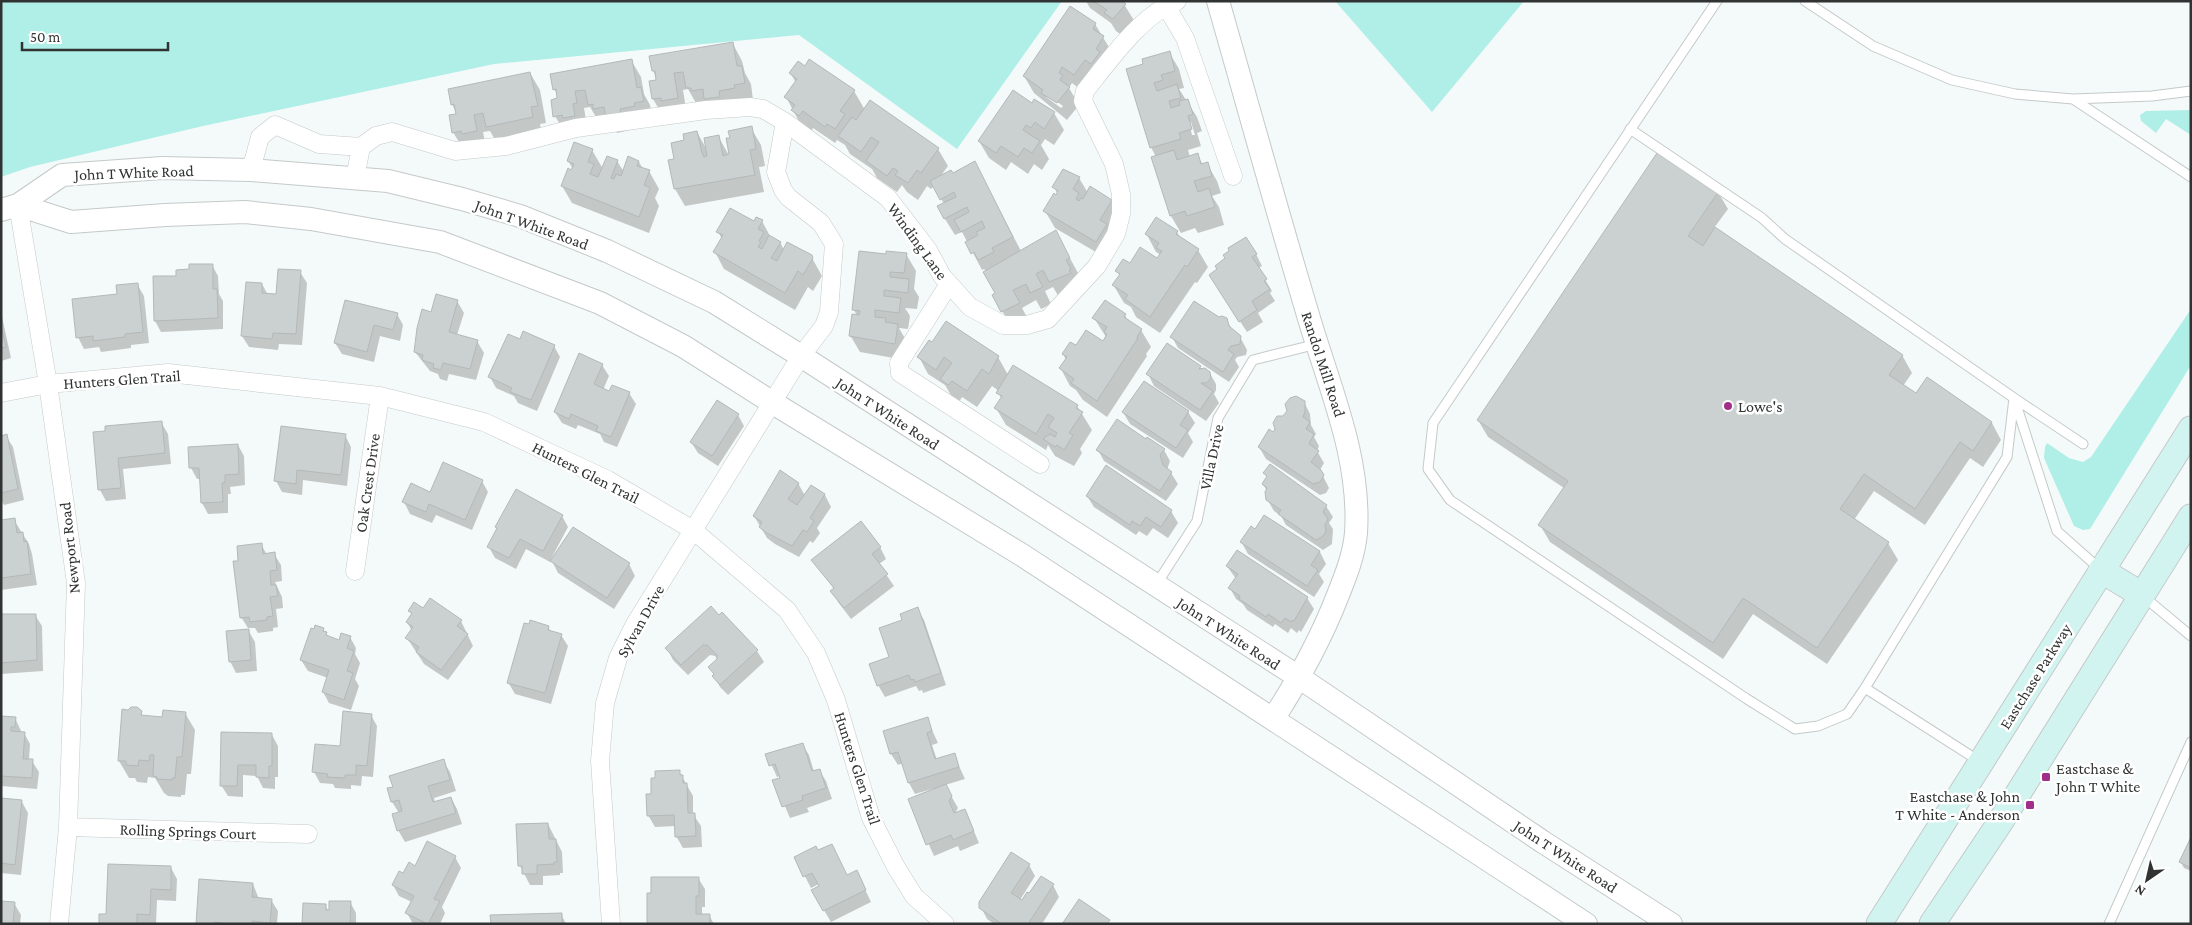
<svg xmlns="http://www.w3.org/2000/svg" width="2192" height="925" font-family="'Crimson Pro',serif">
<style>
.green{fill:#afefe7}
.shadow{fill:#0003;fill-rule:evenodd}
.building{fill:#cad1d0;stroke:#b3b9b8}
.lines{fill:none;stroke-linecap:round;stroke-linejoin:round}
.service-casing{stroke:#c4cac9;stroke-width:11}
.minor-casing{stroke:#c4cac9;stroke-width:19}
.tertiary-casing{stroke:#c4cac9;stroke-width:24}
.secondary-casing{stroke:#c4cac9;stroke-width:27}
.service{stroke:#fff;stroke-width:9}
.minor{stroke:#fff;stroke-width:18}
.tertiary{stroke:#fff;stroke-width:22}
.secondary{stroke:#d1f4f1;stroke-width:25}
.poi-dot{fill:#a12f8a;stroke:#fff;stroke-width:2}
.labels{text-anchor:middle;stroke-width:5;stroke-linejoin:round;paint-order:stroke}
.street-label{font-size:16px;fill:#313333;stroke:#fff}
.poi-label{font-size:16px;fill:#313333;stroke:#fff;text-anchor:start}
</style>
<rect width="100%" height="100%" fill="#f4faf9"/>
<path class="green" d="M1 1H1062L957 149 799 35 494 64 203 126 30 167 1 177Z
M1335 1H1524L1432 112Z
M2191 110V135L2166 119 2156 133 2141 121 2140 115 2146 111Z
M2191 309V365L2090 529 2083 530 2074 526 2044 458 2045 447 2047 443 2069 458 2083 462 2091 457Z"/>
<path class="shadow" d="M1086 1H1122L1135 22 1123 36 1116 31 1111 23 1090 8Z
M1071 7 1095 24 1113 54 1084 92 1072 83 1069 88 1079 105 1067 120 1034 93 1024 76ZM1046 94 1063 106 1061 108 1046 97Z
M733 44 742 61 745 73 751 84 753 100 697 105 688 89 683 90 687 115 663 116 653 99 657 81 653 70Z
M1169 52 1179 69 1184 88 1179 89 1197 117 1202 131 1197 133 1201 146 1188 150 1190 157 1197 155 1203 165 1207 164 1217 181 1221 193 1212 196 1219 207 1224 225 1198 233 1195 228 1181 233 1171 216 1153 158 1156 157 1151 147 1145 65ZM1189 122H1191L1195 135H1192Z
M631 60 641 77 644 94 650 105 653 118 629 126 630 130 617 133 612 124 599 122 590 107 584 108 586 120 565 133 555 116 559 97 554 89Z
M530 73 540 90 546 123 540 124 542 134 497 143 490 131 483 132 486 148 463 149 453 132 457 115 452 104Z
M791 74 854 91 865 110 938 149 948 166 940 177 953 174 984 180 1021 251 1056 232 1079 275 1060 299 1053 287 1045 291 1051 304 1041 309 1036 300 1022 308 1029 321 1012 328 993 295 997 293 986 271 984 269 982 270 962 232 955 235 945 219 939 207 944 204 934 186 931 189 927 186 918 200 907 192 902 185 897 192 877 178 872 169 850 154 845 145 837 140 835 143 813 128 810 133 802 127 786 97 796 83Z
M1032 104 1054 113 1064 130 1054 145 1045 139 1041 145 1049 159 1042 170 1034 164 1028 174 1011 162 1006 170 989 158 979 141Z
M751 128 761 145 765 166 759 167 764 192 685 206 675 189 669 161 676 160 686 141 697 132 707 150 718 136 730 157 731 139Z
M592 150 603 169 617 161 624 172 639 162 643 169 649 171 659 189 655 198 659 206 649 233 572 203 562 186 573 169 568 161Z
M1079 178 1088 193 1111 200 1121 218 1106 258 1055 228 1045 211 1058 195 1054 187Z
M1718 192 1728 209 1714 228 1902 355 1912 373 1903 386 1916 395 1992 423 2001 440 1983 467 1970 458 1925 525 1874 491 1854 520 1888 543 1898 560 1827 664 1753 614 1723 659 1550 542 1540 525 1564 488 1488 437 1478 420Z
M762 221 771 238 780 242 784 250 811 256 822 276 813 291 808 287 795 310 724 269 715 252 722 239 718 232Z
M1177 232 1181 239 1198 250 1208 267 1197 283 1195 282 1160 333 1136 317 1131 307 1124 303 1114 286 1120 276 1117 271 1130 265 1158 260 1161 255 1156 252 1147 235Z
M906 254 916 271 914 289 919 297 917 309 905 308 910 316 908 329 899 328 907 342 905 360 860 352 850 335 857 316 854 310 887 255Z
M1256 254 1262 266 1258 268 1272 291 1270 293 1275 301 1258 313 1263 322 1247 332 1210 275Z
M212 265 218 276 219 294 223 301V329L161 332 155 321 178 277 190 271Z
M300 272 307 283 302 345 279 344 278 350 249 347 242 336 262 284 268 295H277Z
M137 284 144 296 149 343 131 345V348L101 352 99 347 84 349 78 337 118 295Z
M457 301 464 313 457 335 477 341 484 353 476 380 449 374 447 381 440 379 438 374 430 371 415 352 432 313Z
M1 312 11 358 1 361Z
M397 314 403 325 400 341 380 336 374 362 342 354 335 343Z
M1125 315 1129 323 1141 330 1151 347 1146 354 1147 356 1107 417 1083 400 1076 390 1070 386 1061 369 1066 360 1063 354 1077 347 1103 343 1106 337 1094 318Z
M1219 319H1226L1233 331 1239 335 1247 350 1246 355 1237 357 1235 360 1239 367 1229 382 1178 348 1172 337Z
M520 341 554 346 560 357 537 411 518 403 514 396 496 388 490 377Z
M932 343 998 357 1008 375 1077 406 1092 430 1080 449 1082 453 1074 466 1055 456 1048 445 1046 450 1006 425 996 408 1002 399 998 393 999 391 992 386 977 407 962 397 959 402 952 397 945 385 928 374 919 357Z
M602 365 609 376 603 390 610 392 629 393 636 404 617 447 604 442 600 434 578 425 576 429 562 423 555 412Z
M1200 367 1202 370 1209 372 1216 384V390L1214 394 1219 403 1206 421 1154 386 1148 374Z
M1304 402 1310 414 1311 425 1316 434 1314 437 1319 446 1317 451 1324 463 1320 470 1329 488 1326 493 1320 495 1266 459 1259 447 1273 434 1284 417Z
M1123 412H1188L1195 423 1188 433 1193 442 1183 458 1130 424Z
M738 415 744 426 718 466 698 453 691 442Z
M161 422 168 434 171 464 123 469 126 499 106 501 100 490 95 433Z
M345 435 351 447 347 486 303 480 302 495 282 492 276 481Z
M6 436 13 447 24 500 4 505 1 500V437Z
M1146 441 1164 450 1170 461 1167 470 1171 473 1178 484 1166 501 1104 461 1098 450Z
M238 445 244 456 245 485 230 487 231 494H228V513L208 514 202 503 201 479H197L191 468Z
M1106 467 1171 511 1178 523 1168 538 1153 528 1147 536 1139 531 1136 535 1094 507 1087 496Z
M1265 473 1326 506 1333 517 1329 523 1333 529 1332 544 1323 550 1286 525 1281 516 1274 511 1267 499V491L1263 484 1268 478Z
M482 481 488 492 472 530 436 515 432 523 410 514 404 502 430 493Z
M798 483 805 496 811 487 825 495 831 507 817 528 820 533 813 543 810 541 799 557 775 544 767 538 754 516Z
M562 516 568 527 551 559 629 564 635 576 614 609 558 573 551 559 550 562 526 549 516 569 495 558 489 547 498 530 496 527Z
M1264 516 1320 552 1326 564 1319 574 1324 582 1314 597 1248 554 1242 543 1255 531Z
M14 520 29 544 32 554 37 585 1 590V521Z
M261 544 267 555 274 554 281 565 282 581 275 582 282 597 283 608 276 609 278 627 273 628V631L258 633 255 628H248L241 617 240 562Z
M880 547 886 559 879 564 894 586 851 619 838 602 832 591 834 589 813 560Z
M1227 566 1307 598 1314 609 1301 632 1299 630 1297 633 1291 628 1288 633 1275 624 1273 627 1247 610 1243 604 1236 599 1230 588 1236 579Z
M917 609 924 620 946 685 923 693 922 690 919 691 916 686 885 697 878 685 891 658 904 621Z
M424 610 461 621 473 646 448 680 424 664 407 638 412 631 407 622 412 615 410 611Z
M722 614 757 651 764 662 728 695 720 687 710 667 718 660 715 656 710 655 688 675 673 660 667 648Z
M1 615H35L42 626 43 671 1 674Z
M530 626 548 627 551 632 561 635 568 646 551 704 515 694 508 682Z
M323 629 329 638 340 641 350 637 356 648 355 654 360 663 355 679 359 686 351 710 329 703 323 692 328 678 308 671 301 660 315 630Z
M248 630 255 642 257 671 236 673 230 661Z
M136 709 143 716 163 718 185 713 195 730 191 774H187L185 795H181V797L168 796 164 793 155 778 148 777 147 783 137 782 135 778H129L119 761 123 711Z
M371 715 377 726 373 777 362 776 361 786 351 785V789L335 788 333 784 320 783 314 772 341 747Z
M1 717 15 718 22 733H24L30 744 29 760 32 761 39 772 37 789 1 786Z
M927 719 938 743 932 745 937 760 954 755 965 779 945 785 958 808 954 815 965 810 979 843 960 851 958 846 934 856 909 800 932 791V789L915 794 909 783 903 763 898 765 891 754 885 732Z
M222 734 272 735 278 746V777H275V789L263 788 257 776 243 775V797L228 796 221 785Z
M802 744 809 755 814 772 819 770 826 781 832 799 807 808 809 812 790 818 778 790 780 776 777 777 767 755Z
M443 761 450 772 456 791 434 798 435 803 451 798 457 809 462 824 405 842 398 830 399 813 392 802 394 787Z
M679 771 693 796V814L701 826 702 847 683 848 676 836V826L655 827 648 815 653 795Z
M1 799 22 802 28 813 21 875 1 873Z
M548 824 562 852 563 873H560V875L543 876V885H530L520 866 518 825Z
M2191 840V871L2184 868 2181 862Z
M832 845 847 876 862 883 871 902 831 922 812 890 820 886 819 884 811 888 795 857 818 852Z
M455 857 461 868 442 907 445 913 440 924H413L407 913 412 902 399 896 393 885 415 867Z
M1029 865 1035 876 1020 900 1023 902 1030 895 1053 885 1059 897 1042 924H994L987 919 981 907Z
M171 868 177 879 176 901 157 900 156 924H100L107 915Z
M698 878 705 889V907H702V915H709L714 924H649Z
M253 884 259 899 271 900 278 911 277 924H197Z
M350 902 356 913V924H304L325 905 330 914Z
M14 903 21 915 20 924H1Z
M561 914 566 924H492Z"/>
<path class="building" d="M1093 1H1122L1126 4 1113 19 1104 13 1107 10Z
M1070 6 1096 23 1093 29 1104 36 1096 49 1100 52 1091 64 1085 60 1074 75 1062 67 1059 73 1063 75 1060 80 1070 87 1057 103 1041 93 1043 90 1023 76Z
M733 42 737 66H742L745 83 734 85 735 88 719 91 720 97 704 99 703 89 691 91V88H686L683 72 674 73 678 98 661 101V98L652 99 649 81 656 80 655 71H652L649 56Z
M1170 51 1175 71 1161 75 1163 80 1154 83 1157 91 1177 84 1181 98 1169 101 1171 108 1180 105 1179 101 1188 99 1193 114 1188 116 1192 129 1179 133 1181 139 1150 148 1126 69 1143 64 1142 59Z
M632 59 637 88 641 87 644 101 634 103 635 106 620 109 621 113 606 116 604 107 593 109V104L588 105 585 90 575 91 577 103 573 104 575 116 563 118 562 115 553 117 551 100 557 98 556 89 553 90 550 74Z
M809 59 855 90 840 111 845 114 835 129 827 124 825 127 803 111 799 116 791 110 795 105 784 97 797 79 789 73 798 61 805 66Z
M530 72 538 106 531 107 533 117 486 127 483 113 474 115 477 131 462 134 461 131 452 133 449 115 456 114 454 104 451 105 448 89Z
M1013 90 1032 103 1034 99 1055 112 1044 129 1035 122 1031 128 1026 125 1023 130 1040 141 1032 153 1024 148 1018 157 1001 146 996 153 978 141Z
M870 100 939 148 921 173 917 170 908 183 895 175 898 171 893 168 887 176 866 161 879 142 871 137 861 152 838 136 852 117 856 120Z
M752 126 756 149 750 150 755 175 674 189 668 160 674 159 671 143 684 140 683 134 697 131 702 153 704 157 707 156 704 138 719 135 723 156 729 154 726 138H730L728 131Z
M574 142 593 149 588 162 594 164 590 174 598 177 607 156 618 160 611 178 614 179 616 174 621 176 628 156 639 161 637 166 650 170 644 185 650 188 639 217 561 186 568 168 571 170 574 164 567 161Z
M1174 150 1177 160 1198 153 1201 164 1208 162 1212 176 1194 181 1198 192 1209 188 1215 207 1187 216 1185 211 1170 216 1151 157Z
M1659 150 1719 191 1688 236 1703 246 1715 227 1903 355 1889 375 1916 393 1927 377 1992 422 1973 451 1960 442 1915 509 1864 474 1840 509 1889 542 1817 648 1743 598 1713 643 1538 525 1568 481 1477 420Z
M975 161 1013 237 992 248 994 252 978 260 974 252 971 254 965 242 978 235 976 232 985 228 982 221 961 232 954 220 969 212 967 207 944 219 937 206 956 197 954 192 940 200 930 181 951 170 953 173Z
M1063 169 1080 177 1073 189 1079 193 1076 199 1079 201 1081 198 1083 199 1090 186 1112 200 1100 220 1107 224 1096 242 1043 211 1054 193 1056 195 1058 191 1052 187Z
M730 208 754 221 756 217 763 220 758 229 764 232 759 241 761 242 758 247 762 249 769 235 781 242 771 258 777 261 787 242 812 255 813 258 803 275 798 271 785 293 713 252 723 235 716 232Z
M1156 217 1178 231 1176 234 1199 249 1187 267 1185 265 1150 317 1125 299 1128 295 1112 285 1120 274 1115 271 1123 259 1130 263 1140 247 1157 258 1162 251 1156 248 1159 243 1145 234Z
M1056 230 1070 258 1066 260 1071 269 1069 270 1071 273 1049 282 1043 270 1036 274 1043 287 1030 293 1026 284 1013 290 1020 303 1001 312 992 295 995 293 983 272Z
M1246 237 1257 254 1252 257 1267 279 1264 281 1270 289 1252 301 1257 310 1239 322 1209 275 1217 269 1215 266 1225 258 1223 255 1229 251 1228 248Z
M859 251 886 254V251L907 253 904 273 890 272V277L909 279 908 293 884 290V296L901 298 899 313 875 310V317L886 318 885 322 898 324 895 344 849 336 852 314 859 315 860 311 852 310Z
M189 264H213V289H217L218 318 154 321 153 276H176V270L189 269Z
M278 269 301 270 296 334 273 333 272 339 241 336 246 282 262 283V293L276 294Z
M138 283 143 332 125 334V337L93 341V336L76 338 72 299 117 294 116 285Z
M436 294 458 300 449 332 478 340 470 369 443 363 441 370 433 368 434 364 422 360 423 355 414 352 417 328 422 309 431 312Z
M345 300 398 313 393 330 374 325 367 352 334 343Z
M1105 300 1126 314 1124 317 1142 329 1137 337 1138 338 1097 401 1071 383 1074 379 1059 368 1067 357 1062 354 1070 342 1076 345 1086 330 1103 341 1107 334 1104 332 1107 327 1092 318Z
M1194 301 1219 317 1222 316 1227 318 1229 326 1241 336 1240 344 1231 346 1228 350 1234 354 1223 372 1170 337Z
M946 321 999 356 989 374 982 369 967 391 952 381 948 385 940 379 952 363 944 357 936 370 917 357 929 340 932 342Z
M1 326 6 347 1 348Z
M523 331 555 345 531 400 510 392 512 388 488 377 508 334 520 339Z
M1167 343 1201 366 1199 369 1205 368 1210 372 1211 378 1207 383H1201L1213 391 1200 410 1146 374Z
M579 353 603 364 594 384 609 391 612 385 630 392 611 437 596 431 598 426 571 414 569 419 554 412Z
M1013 365 1078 405 1076 408 1083 412 1069 433 1073 435 1064 450 1057 445 1055 447 1043 439 1050 434 1055 437 1057 433 1048 427 1054 418 1048 414 1036 434 994 408 1002 396 996 393Z
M1144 381 1189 411 1180 425 1188 430 1176 448 1122 412Z
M1296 396 1305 401V412L1303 417 1310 422 1306 429 1314 434 1309 444 1319 451 1311 462 1321 470 1324 475 1320 482 1313 484 1258 447 1269 429 1273 432 1275 429 1273 423 1277 416H1283L1287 411 1285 404 1290 398Z
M717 400 739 414 712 456 690 442Z
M1117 419 1146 439 1147 437 1165 449 1160 455 1163 465 1172 472 1160 491 1096 450Z
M162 421 165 453 118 458 121 488 98 490 93 432 105 431V426Z
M281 426 346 434 341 475 297 470 296 484 274 481Z
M7 434 18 489 1 493V436Z
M238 444 239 474 225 475V483H222L223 502 201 503 199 468H189L188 447Z
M443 462 483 480 465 520 429 504 426 512 402 502 411 483 430 492Z
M1270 464 1327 505 1323 512 1328 519 1325 525 1326 532 1322 537 1316 540 1278 514 1281 510 1266 500 1265 492 1267 488 1262 484 1267 476 1263 473Z
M1106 465 1172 510 1161 527 1146 517 1140 526 1132 521 1130 525 1086 496Z
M780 470 799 483 788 499 797 505 811 485 825 494 810 518 814 521 807 532 803 530 792 546 767 533 759 527 762 522 753 516Z
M516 489 563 515 543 551 520 539 509 558 487 547 497 528 495 527Z
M1264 515 1320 551 1311 565 1318 570 1307 586 1240 542 1251 526 1255 529Z
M15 518 17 533 23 532 24 542 27 541 31 574 1 578V520Z
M861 521 881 547 872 554 888 574 844 608 830 591 834 588 811 560Z
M573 527 630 563 607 598 550 561Z
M262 543 263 554 275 552 277 570 270 571 271 585H276L278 596 270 597 273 616 267 617V620L250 622 249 617 240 618 233 561H238L237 546Z
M1237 550 1308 597 1294 621 1292 620 1291 622 1285 618 1281 623 1268 614 1266 617 1239 599 1240 596 1228 588 1238 574 1226 566Z
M430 598 462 620 457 626 468 634 441 670 416 652 419 647 405 638 413 627 406 622 412 613 408 611 414 602 423 608Z
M711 606 719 615 722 612 758 650 720 685 712 676 714 674 708 667 717 659V655L707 645H703L681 665 665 648Z
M918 607 941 673 915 682 914 679 911 680 909 675 877 686 869 664 889 657 879 628 902 620 900 614Z
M1 614H36L37 660 1 663Z
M530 620 549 626 548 630 562 634 545 693 507 683 524 623 529 624Z
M315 625 324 628 323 631 327 632 326 635 339 640 341 633 351 636 347 648 354 651 347 671 353 673 344 700 322 692 329 670 300 660 311 628 314 629Z
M249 629 251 660 229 662 226 631Z
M131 707H137L142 711 141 715 162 717 163 710 186 712 182 757H177L175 778H172V780L157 779V777L153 776 154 755H150L149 761 139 760 138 766 126 765V761H118L122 709 128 710Z
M343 711 372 714 367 766 356 765V775H345V778L327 777 328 774 312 772 315 744 340 746Z
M1 716 16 717 15 727H11V731L25 732 23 759H33L32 778 1 776Z
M928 717 932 731 927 733 935 759 955 753 959 767 908 783 898 752 890 754 883 731Z
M221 732 272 733V766H269V778L256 777V765H238L237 786H220Z
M803 743 812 771 820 769 826 788 802 796 803 800 782 807 772 780 780 778 775 764 769 766 765 754Z
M444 759 450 780 428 786 433 802 451 797 456 813 397 831 392 814 402 811 399 800 391 802 387 788 393 787 389 776Z
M680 770V775H683V783H687L688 813H695L696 836 675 837 674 815 647 816 646 794H651V778H655V771Z
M946 784 952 796 949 801 954 813 965 809 974 831 953 840 951 835 926 845 908 799Z
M1 798 22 800 15 865 1 863Z
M548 823 549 839H556L557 862H554V864L537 865V874H522V866H518L516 824Z
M2191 837V868L2179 862Z
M427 841 456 856 434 899 440 901 428 924 405 913 414 896 392 885 399 871 403 873 409 862 415 866Z
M832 844 847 875 857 870 866 890 823 911 811 890 819 886 812 873 803 877 794 857 816 846 818 850Z
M1011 852 1030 864 1011 893 1022 900 1027 892 1029 893 1041 876 1054 884 1028 924H1002L979 908V902Z
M108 864 171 866V890L151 889 150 915 137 914V924H99V914H106Z
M651 877H699V896H696V914H710V924H647V893H651Z
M199 879 253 883 252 897 272 899 270 923 252 921V924H228L215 922V924H196Z
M1079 899 1110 920 1107 924H1062Z
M1 901 15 902 13 924H1Z
M329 901H351L350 924H302L303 903 326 904V910H329Z
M562 913V924H491L490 915Z"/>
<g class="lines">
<defs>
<path id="service" d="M1717 1 1433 423 1428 469 1450 500 1747 699 1795 729 1818 726 1847 714 1865 688 2007 457 2014 398 2083 444
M1805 1 1873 46 1952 80 2015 94 2073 99 2152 96 2191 91
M2073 99 2191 177
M1630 129 1762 218 1785 239 2014 398 2057 531 2101 570
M1156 585 1197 521 1218 418 1253 360 1317 344
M2143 596 2191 636
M1865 688 1979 761
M2109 924 2191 742"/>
<path id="minor" d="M1166 6 1185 38 1233 176
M251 170 260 137 275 125 319 144 361 147 376 136 392 132 455 151 506 146 576 128 706 110 750 107 763 109 785 122 888 198 928 250 942 276 970 307 1003 325H1027L1048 319 1097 266 1116 234 1121 214V194L1114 164 1083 101 1085 91C1109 61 1141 15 1177 1
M355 178 361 147
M18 205 48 384 76 583 68 827 59 924
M949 284 899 363 900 373 1040 464
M1 393 48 384 168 373 380 396 484 422 608 480 693 530 787 610 816 653 836 700 871 818 896 867 914 896 945 924
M355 571 380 396
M68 827 308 834
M611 924 600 761 605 703 618 658 635 624 801 356 824 326 829 312 834 244 821 223 788 197 783 190 776 172 785 122"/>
<path id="tertiary" d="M1218 1C1248 106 1277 211 1308 315 1329 387 1361 457 1356 533 1354 555 1346 575 1338 595 1321 639 1299 679 1273 719
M18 205 71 222 165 215 245 212 311 219 440 242 600 303 683 346 773 403 1022 555 1586 924
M1 210 18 205 62 175 162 168 251 170 388 181 462 199 520 216 607 251 714 302 801 356 1300 678 1543 842 1671 924"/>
<path id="secondary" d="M2101 570 2142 595
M1879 924 2191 429
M1932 924 1999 824 2191 517"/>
</defs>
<use href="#service" class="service-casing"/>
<use href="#minor" class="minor-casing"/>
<use href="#tertiary" class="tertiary-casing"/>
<use href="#secondary" class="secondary-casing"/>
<use href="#service" class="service"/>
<use href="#minor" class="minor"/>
<use href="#tertiary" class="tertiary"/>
<use href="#secondary" class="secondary"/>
</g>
<g class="poi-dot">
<circle cx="1728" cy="406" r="5"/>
<rect x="2041" y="772" width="10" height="10" rx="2.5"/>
<rect x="2025" y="800" width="10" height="10" rx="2.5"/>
</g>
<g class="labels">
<g class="street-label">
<text transform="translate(134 172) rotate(-2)" y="6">John T White Road</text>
<text transform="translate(532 224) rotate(20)" y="6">John T White Road</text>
<text transform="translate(918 241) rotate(54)" y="6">Winding Lane</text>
<text transform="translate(1324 364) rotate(72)" y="6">Randol Mill Road</text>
<text transform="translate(122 379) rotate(-4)" y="6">Hunters Glen Trail</text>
<text transform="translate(888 413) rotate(33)" y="6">John T White Road</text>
<text transform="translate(1211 457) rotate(-78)" y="6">Villa Drive</text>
<text transform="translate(586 472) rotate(27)" y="6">Hunters Glen Trail</text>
<text transform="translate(367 483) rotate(-82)" y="6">Oak Crest Drive</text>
<text transform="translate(69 548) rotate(-96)" y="6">Newport Road</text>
<text transform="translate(640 621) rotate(-61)" y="6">Sylvan Drive</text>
<text transform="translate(1229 633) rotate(33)" y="6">John T White Road</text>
<text transform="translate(2035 676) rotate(-58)" y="6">Eastchase Parkway</text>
<text transform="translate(858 768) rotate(72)" y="6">Hunters Glen Trail</text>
<text transform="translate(188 831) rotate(2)" y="6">Rolling Springs Court</text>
<text transform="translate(1566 856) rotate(33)" y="6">John T White Road</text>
</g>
<g class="poi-label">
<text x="1738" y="412">Lowe's</text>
<text x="2056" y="774">Eastchase &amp;<tspan x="2056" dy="18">John T White</tspan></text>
<text x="2020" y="802" text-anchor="end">Eastchase &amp; John<tspan x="2020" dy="18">T White - Anderson</tspan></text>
</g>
</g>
<rect width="2192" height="925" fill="none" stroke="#313333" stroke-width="5"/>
<g transform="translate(2147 880) rotate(214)" stroke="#ffffff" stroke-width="4" paint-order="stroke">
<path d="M0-4L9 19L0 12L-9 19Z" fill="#313333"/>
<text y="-8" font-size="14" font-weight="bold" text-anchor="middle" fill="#313333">N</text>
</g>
<path d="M22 42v8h146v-8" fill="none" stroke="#313333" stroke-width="2.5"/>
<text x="30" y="42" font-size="15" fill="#313333" stroke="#ffffff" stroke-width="4" paint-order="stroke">50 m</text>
</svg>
